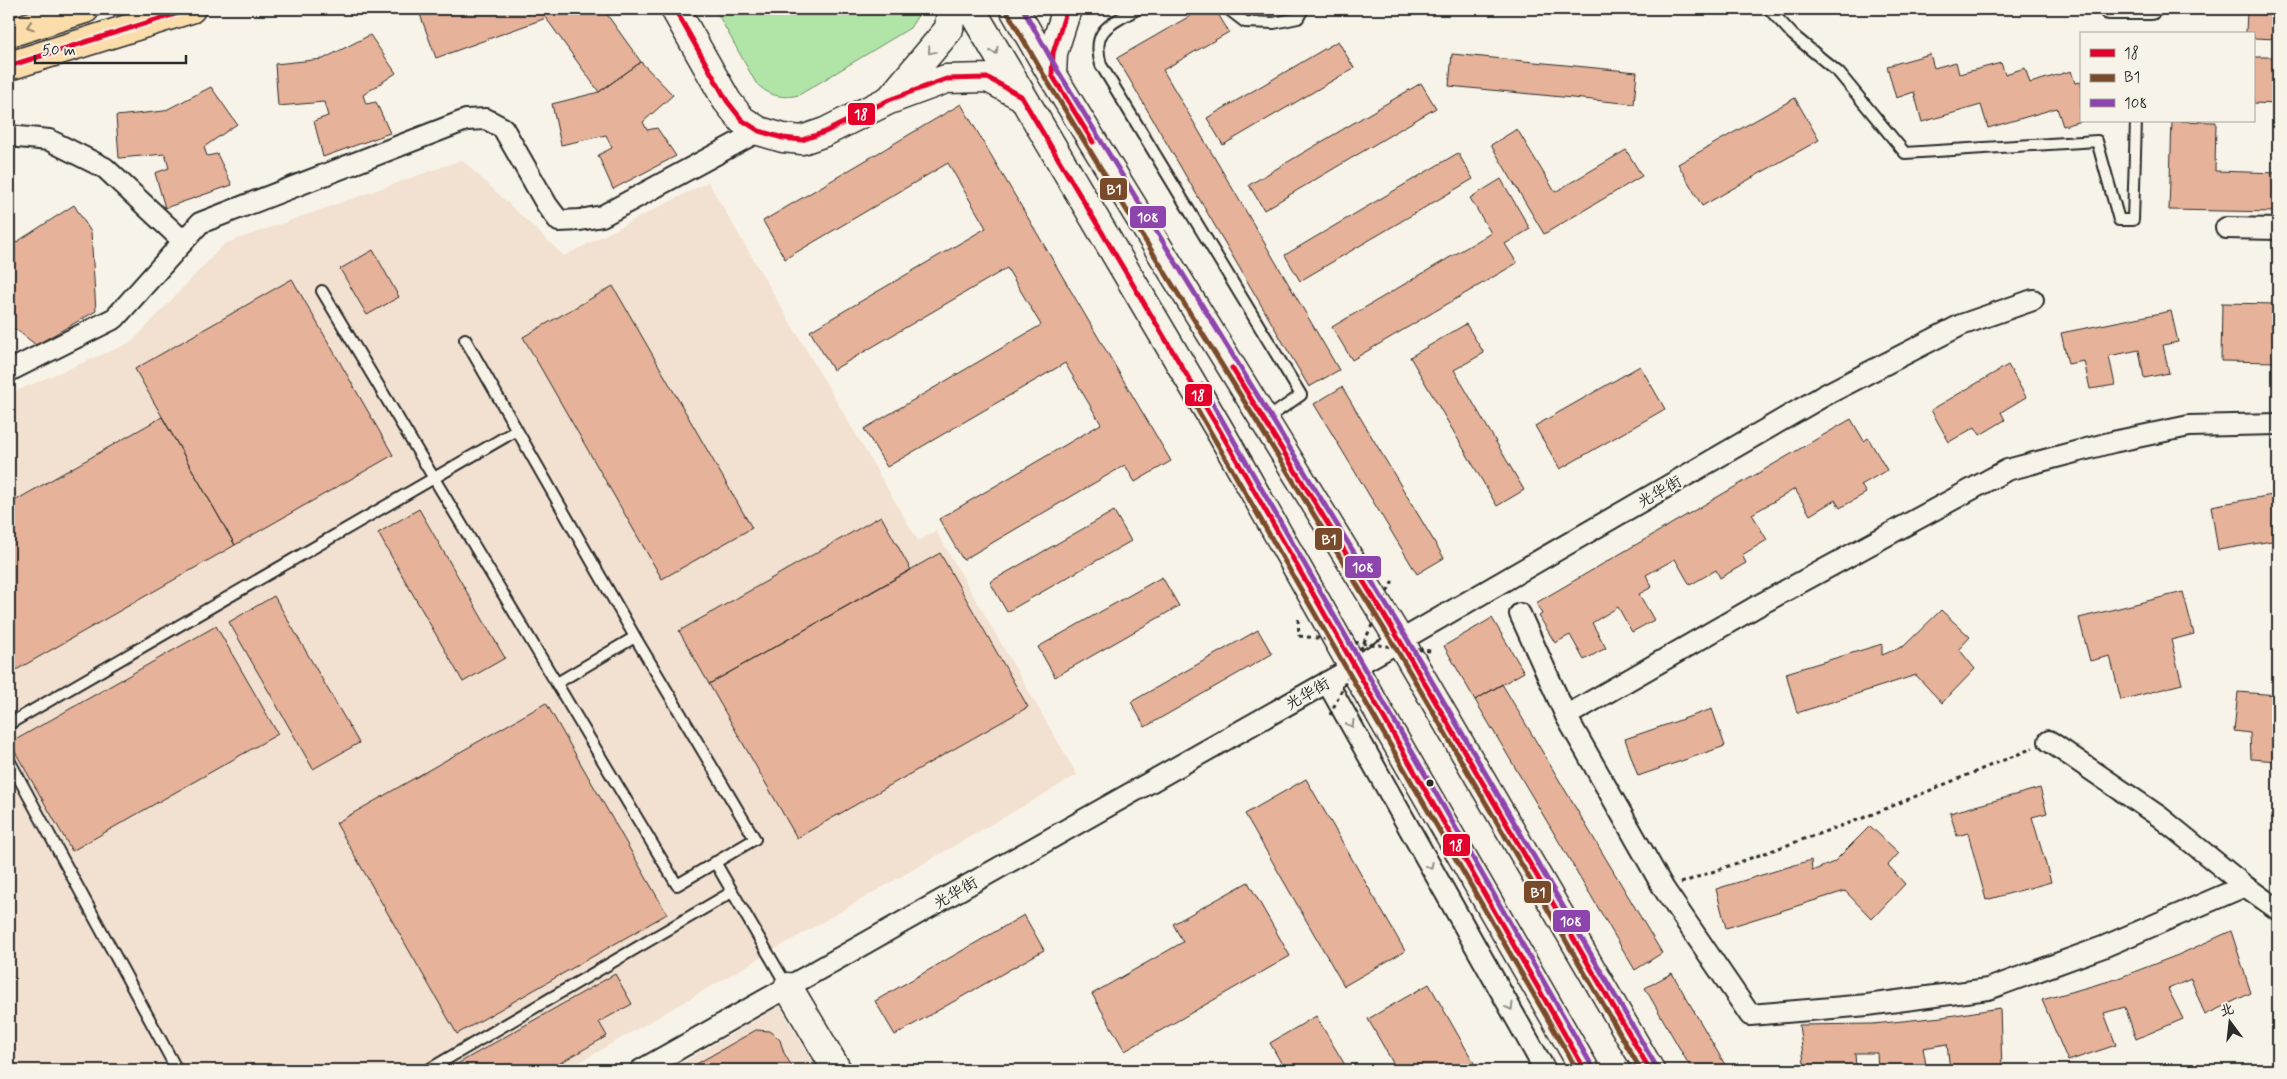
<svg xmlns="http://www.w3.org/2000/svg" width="2287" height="1079" font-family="Mynerve,'LXGW WenKai TC',sans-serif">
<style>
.built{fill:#f2e0d0}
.green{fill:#b1e5a7;stroke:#6e8869}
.building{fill:#e6b299;stroke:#2b2b2b}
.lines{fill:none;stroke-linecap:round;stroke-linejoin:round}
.lane-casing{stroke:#2b2b2b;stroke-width:14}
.street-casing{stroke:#2b2b2b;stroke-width:24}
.secondary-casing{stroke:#2b2b2b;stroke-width:31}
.highway-casing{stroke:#2b2b2b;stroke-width:31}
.path{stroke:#2b2b2b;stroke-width:3;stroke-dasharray:4 4;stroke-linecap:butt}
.lane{stroke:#f7f3e8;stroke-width:10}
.street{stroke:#f7f3e8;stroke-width:20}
.secondary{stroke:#f7f3e8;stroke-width:28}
.highway{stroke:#faddab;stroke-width:28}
.path-bridge{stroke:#2b2b2b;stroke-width:3;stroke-dasharray:4 4;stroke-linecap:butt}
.bus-1-casing{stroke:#f7f3e8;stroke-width:9}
.bus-2-casing{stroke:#f7f3e8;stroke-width:9}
.bus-3-casing{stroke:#f7f3e8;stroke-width:9}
.bus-1{stroke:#e4002b;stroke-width:5}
.bus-2{stroke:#7a4b2a;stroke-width:5}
.bus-3{stroke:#8e44ad;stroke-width:5}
.oneway{stroke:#92846b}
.oneway2{stroke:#918f8a}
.bus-dot{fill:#2b2b2b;stroke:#f7f3e8;stroke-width:2}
.labels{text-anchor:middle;stroke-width:4.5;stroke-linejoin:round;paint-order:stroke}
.street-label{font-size:16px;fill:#2b2b2b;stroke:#f7f3e8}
.line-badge{stroke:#f7f3e8;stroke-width:2}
.badge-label{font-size:14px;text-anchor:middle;font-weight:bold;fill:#fff}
</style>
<rect width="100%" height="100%" fill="#f7f3e8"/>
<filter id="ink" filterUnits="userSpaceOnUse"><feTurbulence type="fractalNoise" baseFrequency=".02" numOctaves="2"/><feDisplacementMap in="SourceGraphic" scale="10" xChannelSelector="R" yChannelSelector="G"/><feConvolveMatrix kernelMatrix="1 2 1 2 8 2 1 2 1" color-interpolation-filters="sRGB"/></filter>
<g filter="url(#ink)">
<path class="built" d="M462 160 564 256 708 182 918 541 936 531 1077 775 566 1070H9V394L132 342 224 244Z
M780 1006 817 1070H670Z"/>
<path class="green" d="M715 9H922L910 28 799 95C781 99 769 96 756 83Z"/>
<path class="building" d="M418 9H603L641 62 599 92 546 18 436 58Z
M1202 9H1215L1229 32 1163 70 1339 370 1309 387 1117 58Z
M2247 9H2278V39L2253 38V34H2246Z
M370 35 396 73 363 95 366 104 376 102 390 133 323 157 314 121 328 116 324 102 278 106 275 64 323 59Z
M1338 41 1354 68 1223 145 1207 118Z
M1452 54 1637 72 1634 104 1449 86Z
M1930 54 1934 68 1956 62 1959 74 2001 63 2005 74 2025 68 2030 83 2071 71 2075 83 2081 82V121L2063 126 2057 108 1988 128 1981 105 1922 122 1914 92 1896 98 1887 66Z
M2253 57H2278V104L2253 103Z
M641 62 673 95 643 122 647 130 657 128 676 156 613 189 598 155 612 148 606 135 561 145 552 104 599 92Z
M1421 83 1436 108 1264 210 1249 185Z
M211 87 237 124 204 147 207 156 217 154 232 185 165 208 155 173 169 168 165 154 119 158 116 116 164 111Z
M1795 98 1819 140 1702 206 1678 164Z
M961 104 1171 461 1135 482 1125 465 963 560 939 519 1101 424 1065 363 887 467 864 429 1041 325 1007 268 833 370 810 331 986 228 948 163 785 259 763 221Z
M2172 121 2216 122 2215 171 2278 173V212L2169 210Z
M1517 129 1555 192 1626 150 1642 176 1544 234 1491 145Z
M1458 153 1473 179 1300 281 1285 255Z
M1501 179 1530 229 1505 244 1517 263 1352 360 1332 327 1491 233 1470 198Z
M74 205 91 232 96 311 36 345 9 324V247Z
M373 250 399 297 367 315 340 269Z
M292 279 393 455 235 545 135 369Z
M613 286 752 528 662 579 523 337Z
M2222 303 2278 304V362L2221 361Z
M2171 311 2178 342 2163 345 2169 373 2144 378 2139 350 2109 356 2115 385 2090 389 2084 361 2068 364 2061 333Z
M1466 324 1484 353 1454 370 1524 490 1497 506 1410 357Z
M2008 365 2026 397 2001 412 2005 420 1980 435 1975 427 1949 442 1931 410Z
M1640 366 1665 409 1560 469 1535 426Z
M1342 387 1444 558 1417 574 1314 404Z
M162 417 235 545 9 674V504Z
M1851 419 1864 441 1868 438 1887 470 1861 485 1866 493 1840 508 1835 500 1810 515 1795 489 1752 514 1767 540 1742 555 1746 563 1720 578 1716 570 1690 585 1675 559 1646 575 1652 587 1639 594 1654 620 1632 632 1618 607 1592 623 1606 648 1584 660 1570 635 1555 643 1539 616 1542 614 1536 603Z
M2278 494V540L2218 550 2211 506Z
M419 509 505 658 463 682 378 533Z
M1114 511 1131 541 1007 612 990 582Z
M881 516 911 570 709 684 679 631Z
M940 553 1028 707 797 838 709 684Z
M1162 577 1179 606 1055 677 1038 647Z
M2183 592 2194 634 2171 640 2182 684 2121 700 2110 656 2090 661 2079 618Z
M274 596 359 743 313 769 229 622Z
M1941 610 1970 637 1959 649 1975 669 1942 703 1916 675 1797 713 1786 673 1882 644V655L1904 646Z
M1492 618 1524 672 1475 700 1444 646Z
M216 626 278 734 72 851 10 743Z
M1258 630 1272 654 1145 727 1131 702Z
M1502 684 1662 953 1635 970 1475 700Z
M2238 692 2278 695V761L2251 759 2250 733 2234 731Z
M546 703 667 914 457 1034 336 823Z
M1712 709 1725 746 1638 776 1625 739Z
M1306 779 1405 951 1344 986 1245 814Z
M2040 788 2047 813 2032 817 2051 882 1986 900 1968 833 1957 836 1950 813Z
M1870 826 1899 853 1888 865 1905 884 1872 919 1845 891 1726 928 1716 889 1811 860 1812 871 1834 862Z
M1248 882 1290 956 1125 1051 1092 994 1183 942 1173 924Z
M1024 915 1044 950 895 1035 875 1001Z
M2231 931 2251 993 2205 1015 2191 979 2168 989 2183 1019 2136 1039 2125 1007 2104 1013 2116 1045 2068 1061 2042 1000 2113 980 2178 955Z
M1672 973 1728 1070H1692L1645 988Z
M615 974 632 1004 599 1022 607 1036 548 1070H454L452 1067Z
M1429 984 1478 1070H1397L1368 1019Z
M2000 1008 2002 1070H1950L1947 1044 1923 1048 1927 1070H1878L1877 1053H1855L1856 1070H1805L1799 1025 1873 1024 1942 1017Z
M1316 1016 1348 1070H1285L1270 1043Z
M756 1030 770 1031 775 1035 780 1040 784 1053 794 1070H686Z"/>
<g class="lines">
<defs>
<path id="lane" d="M1137 9C1110 25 1091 29 1101 65L1301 395 1265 420
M1228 9 1245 22 1274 23 1298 18 1303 9
M1769 9 1793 35 1839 73 1905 153 2097 141 2119 220H2133L2136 121
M322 291 677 885 755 839 635 637 557 683
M465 339 635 637
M9 724 517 430
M9 760 177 1070
M715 862 787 986
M428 1070 732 892"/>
<path id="street" d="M2109 9H2151
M9 136 49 140 105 168 183 241
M2226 228 2278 229
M9 371 115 318 200 223 466 120 486 119 503 128 547 205 559 221 580 220 602 216 759 131
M1520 614 1566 716 1664 889 1750 1015 1867 1005 1988 989 2103 947 2245 886
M1327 682 1545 1070
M1566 716 1759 605 2007 470 2113 442 2189 426 2278 424
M2049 741 2160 817 2245 886 2277 909
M641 1070 1400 641 1825 395 1961 325 2033 300"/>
<path id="secondary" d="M675 9 727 101 742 120 759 131 783 138 802 140 825 132 889 100 946 79 988 78 1021 96
M971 9 1220 431 1353 667 1585 1070
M1014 9 1052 75 1400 641 1650 1070
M1052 75 1053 53 1067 9
M892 97 949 29 951 9
M788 987 837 1070"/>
<path id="highway" d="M9 33 85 9
M9 66 191 9"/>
</defs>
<use href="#lane" class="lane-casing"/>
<use href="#street" class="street-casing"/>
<use href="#secondary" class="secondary-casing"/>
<use href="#highway" class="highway-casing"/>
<path class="path" d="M1298 619 1299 636
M1681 883 1863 818 2033 748"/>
<use href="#lane" class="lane"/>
<use href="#street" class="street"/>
<use href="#secondary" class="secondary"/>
<use href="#highway" class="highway"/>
<path class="path-bridge" d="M1299 636 1431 651
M1330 715 1393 580"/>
<defs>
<path id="bus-1" d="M675 9 727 101 742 120 759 131 783 138 802 140 825 132 889 100 946 79 988 78 1021 96 1220 431 1585 1070
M1067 9 1053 53 1052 75 1093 142
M9 66 191 9
M1232 368 1400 641 1650 1070"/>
<path id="bus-2" d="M1008 13 1046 79 1394 645 1641 1070
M1188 393 1577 1070"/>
<path id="bus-3" d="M1023 9 1058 71 1406 637 1656 1066
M1202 385 1592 1066"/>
</defs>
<use href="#bus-1" class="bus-1-casing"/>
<use href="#bus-2" class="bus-2-casing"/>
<use href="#bus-3" class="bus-3-casing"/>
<use href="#bus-1" class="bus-1"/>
<use href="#bus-2" class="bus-2"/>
<use href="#bus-3" class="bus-3"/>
</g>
<defs><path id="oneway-chevron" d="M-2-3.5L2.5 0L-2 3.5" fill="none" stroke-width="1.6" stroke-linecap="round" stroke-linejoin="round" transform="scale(1.25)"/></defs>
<use class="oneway" href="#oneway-chevron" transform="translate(30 26) rotate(162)"/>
<g class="oneway2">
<use href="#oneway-chevron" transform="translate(931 51) rotate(130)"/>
<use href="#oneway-chevron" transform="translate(995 51) rotate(60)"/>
<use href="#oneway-chevron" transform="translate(1351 724) rotate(61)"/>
<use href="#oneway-chevron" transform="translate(1430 866) rotate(61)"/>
<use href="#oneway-chevron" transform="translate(1510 1007) rotate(61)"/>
</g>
</g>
<circle class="bus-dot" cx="1430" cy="783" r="4.5"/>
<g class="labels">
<g class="street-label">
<text transform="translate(1659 491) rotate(-30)" y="6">光华街</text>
<text transform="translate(1307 693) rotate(-30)" y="6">光华街</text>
<text transform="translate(955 892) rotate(-30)" y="6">光华街</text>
</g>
</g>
<g class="line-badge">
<rect x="847" y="102" width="29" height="24" rx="5" fill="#e4002b"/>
<rect x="1099" y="177" width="29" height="24" rx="5" fill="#7a4b2a"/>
<rect x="1129" y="205" width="38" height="24" rx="5" fill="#8e44ad"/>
<rect x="1184" y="383" width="29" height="24" rx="5" fill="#e4002b"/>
<rect x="1314" y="527" width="29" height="24" rx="5" fill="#7a4b2a"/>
<rect x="1344" y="555" width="38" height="24" rx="5" fill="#8e44ad"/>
<rect x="1442" y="833" width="29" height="24" rx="5" fill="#e4002b"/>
<rect x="1523" y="880" width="29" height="24" rx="5" fill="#7a4b2a"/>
<rect x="1552" y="909" width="39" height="24" rx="5" fill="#8e44ad"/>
</g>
<g class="badge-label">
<text x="861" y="119">18</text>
<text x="1114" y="194">B1</text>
<text x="1148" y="222">108</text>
<text x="1198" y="400">18</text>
<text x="1329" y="544">B1</text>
<text x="1363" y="572">108</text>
<text x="1456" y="850">18</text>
<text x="1538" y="897">B1</text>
<text x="1571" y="926">108</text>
</g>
<rect width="2287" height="1079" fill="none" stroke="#f7f3e8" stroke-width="30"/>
<rect x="15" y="15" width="2257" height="1049" fill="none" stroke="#2b2b2b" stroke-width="2" filter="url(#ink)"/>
<rect x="2080" y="32" width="175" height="90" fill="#f7f3e8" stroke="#a5a39c"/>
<rect x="2090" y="49" width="25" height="8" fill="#e4002b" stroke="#a5a39c"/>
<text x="2124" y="58" font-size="15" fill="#2b2b2b">18</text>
<rect x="2090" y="74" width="25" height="8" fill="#7a4b2a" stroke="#a5a39c"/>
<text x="2124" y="82" font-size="15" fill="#2b2b2b">B1</text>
<rect x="2090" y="99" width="25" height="8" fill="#8e44ad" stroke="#a5a39c"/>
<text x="2124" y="108" font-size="15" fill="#2b2b2b">108</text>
<g transform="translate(2230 1022) rotate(345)" stroke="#f7f3e8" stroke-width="4" paint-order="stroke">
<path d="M0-4L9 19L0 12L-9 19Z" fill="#2b2b2b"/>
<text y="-8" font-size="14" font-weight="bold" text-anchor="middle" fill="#2b2b2b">北</text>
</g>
<path d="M35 55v8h151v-8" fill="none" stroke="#2b2b2b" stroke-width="2.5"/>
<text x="42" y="55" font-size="15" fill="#2b2b2b" stroke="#f7f3e8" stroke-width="4" paint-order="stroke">50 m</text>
</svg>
